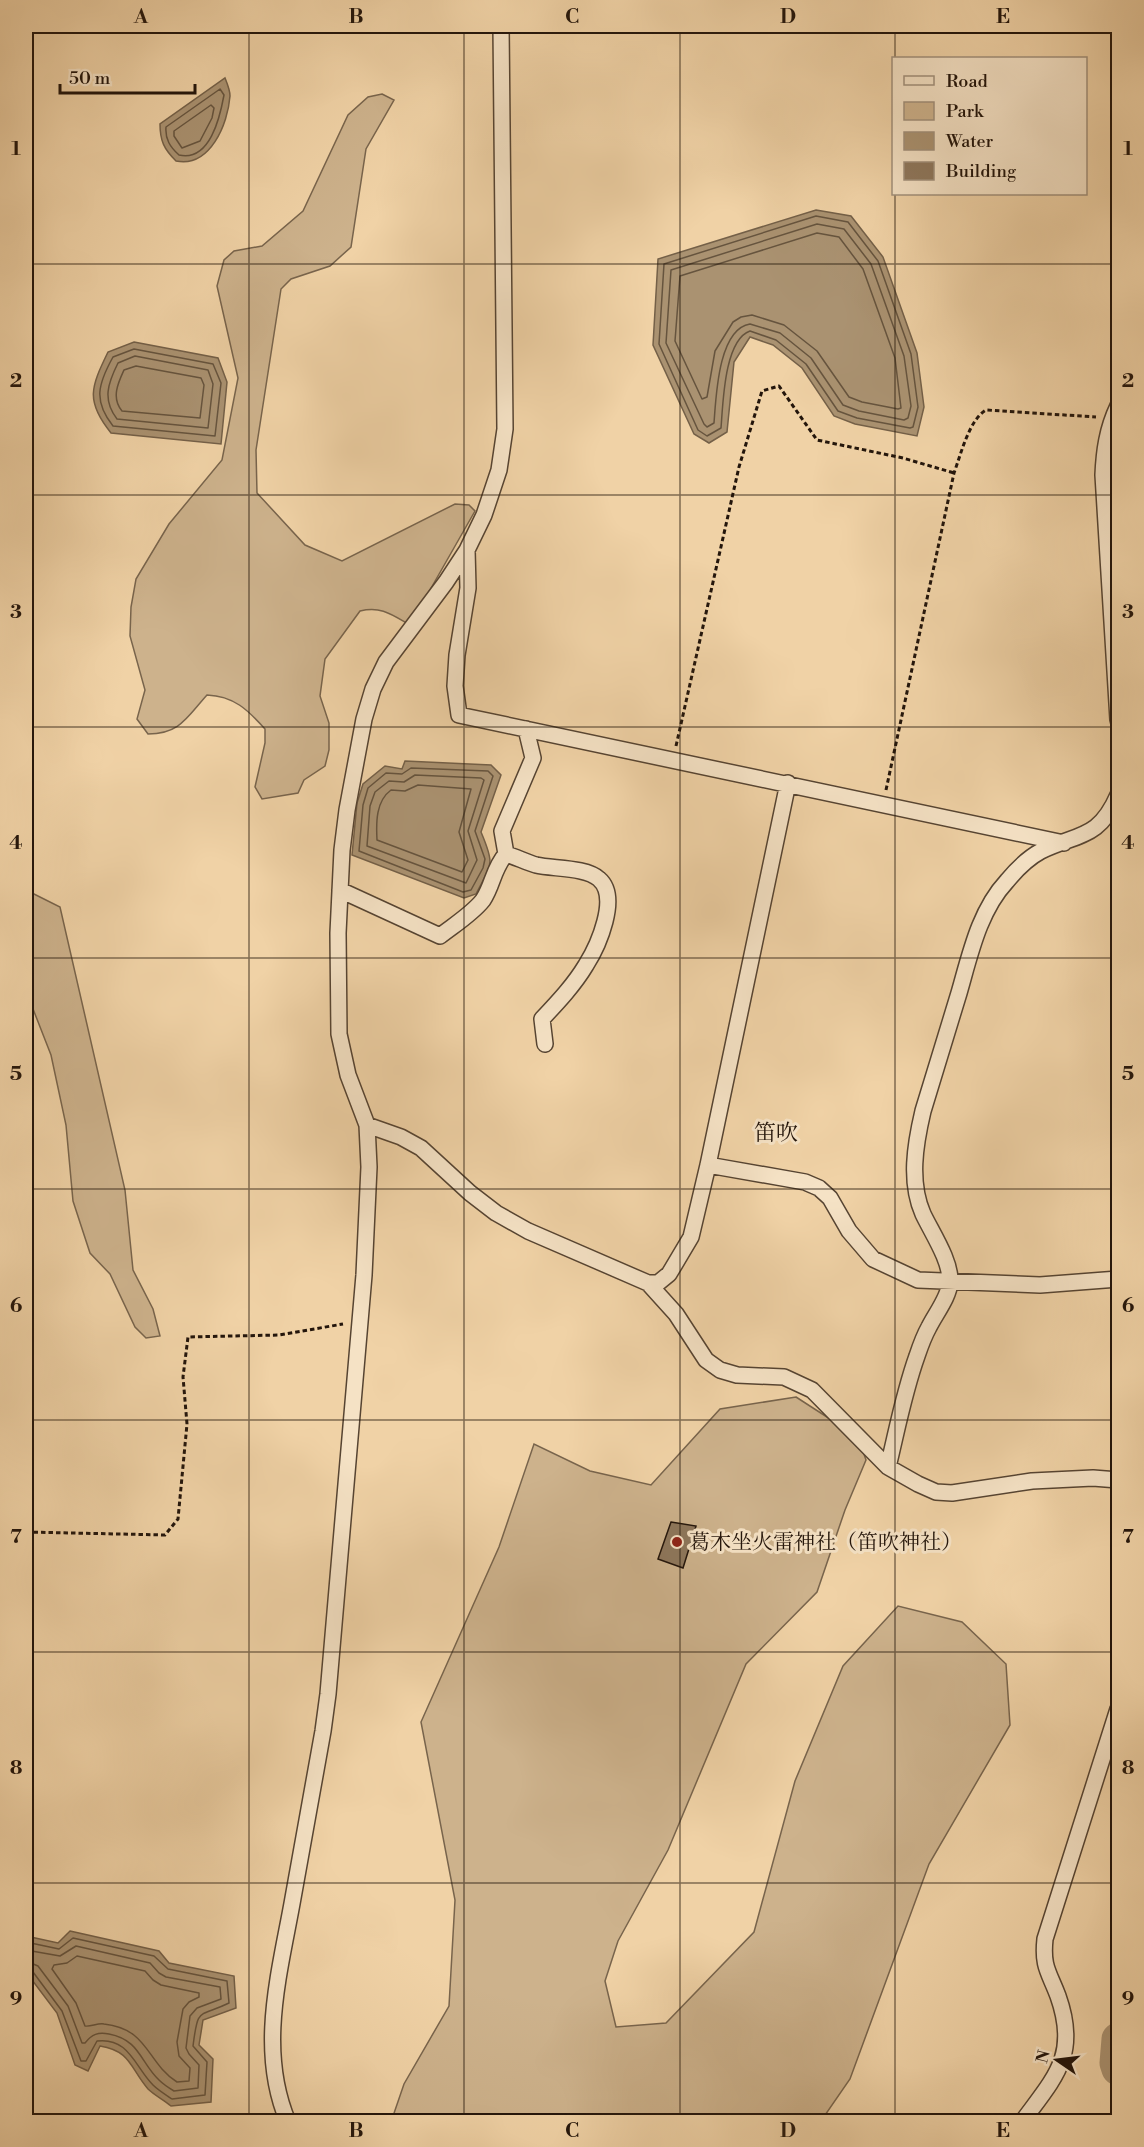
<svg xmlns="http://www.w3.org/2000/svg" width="1144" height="2147" font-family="'Libre Bodoni','Noto Serif JP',serif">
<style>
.green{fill:#cdb28c;stroke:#78644c;stroke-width:1.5}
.water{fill:#aa9271;stroke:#746048;stroke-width:1.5}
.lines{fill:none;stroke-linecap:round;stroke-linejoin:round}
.shore{stroke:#66543e;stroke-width:1.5}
.river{stroke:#aa9271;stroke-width:33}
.building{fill:#8e775c;stroke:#23150b;stroke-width:1.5}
.street-casing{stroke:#564432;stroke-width:18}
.path{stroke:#23150b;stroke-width:3;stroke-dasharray:4.5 3;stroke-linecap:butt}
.street{stroke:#f5e2c5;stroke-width:15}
.grid{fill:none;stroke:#23150b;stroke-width:1.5;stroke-opacity:0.55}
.poi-dot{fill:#8f2418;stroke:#f5e2c5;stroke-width:2}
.labels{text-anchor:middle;stroke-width:6;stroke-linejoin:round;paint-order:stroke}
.poi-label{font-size:21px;fill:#23150b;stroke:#f5e2c5;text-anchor:start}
.neighbourhood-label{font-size:22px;fill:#23150b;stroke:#f5e2c5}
.neatline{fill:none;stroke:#23150b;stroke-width:2}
.grid-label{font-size:20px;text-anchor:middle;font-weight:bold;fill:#23150b}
</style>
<rect width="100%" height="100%" fill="#f0d2a6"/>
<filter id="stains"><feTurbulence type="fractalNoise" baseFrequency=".00333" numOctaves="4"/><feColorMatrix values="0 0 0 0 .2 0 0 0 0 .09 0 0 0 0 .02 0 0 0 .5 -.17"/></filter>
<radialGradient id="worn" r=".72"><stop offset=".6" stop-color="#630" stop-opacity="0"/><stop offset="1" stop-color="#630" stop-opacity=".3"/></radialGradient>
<path class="green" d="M382 94 394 100 366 149 351 247 330 266 291 279 281 289 256 450 257 493 305 545 342 561 455 504 469 505 475 511 410 625C391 614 381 606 360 611L325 659 320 696 329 723V750L325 766 304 780 298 793 262 799 255 787 265 743V729C248 710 234 696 207 695 187 717 180 734 148 734L137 719 145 690 130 636 131 607 136 579 169 524 222 460 238 378 217 286 224 260 234 251 262 246 303 211 348 115 368 97Z
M26 890 60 907 125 1190 133 1270 153 1309 160 1336 146 1338 135 1327 110 1274 90 1253 73 1201 66 1125 51 1055 26 991Z
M796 1397 858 1437 866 1460 845 1510 817 1592 746 1664 668 1850 618 1941 605 1981 616 2027 666 2023 754 1932 795 1781 843 1666 898 1606 962 1622 1006 1664 1010 1725 929 1864 850 2079 821 2121 391 2122 404 2084 449 2006 455 1900 421 1722 499 1547 534 1444 590 1471 651 1485 720 1409Z"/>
<path class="water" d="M225 78C227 83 230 90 230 96 228 124 210 168 176 161 164 149 160 141 160 124Z
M816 210 851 216 883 257 917 353 924 407 917 436 855 424 834 416 802 368 773 345 750 337 734 362 727 432 709 443 694 434 653 345 658 259Z
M134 342 218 358 227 382 221 444 111 433C85 401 91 387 108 352Z
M405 761 491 765 501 775 481 832C495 865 492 863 476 894L464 898 352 855 357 803 363 784 385 766 402 769Z
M70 1931 159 1951 169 1963 234 1976 236 2008 203 2020 199 2045 213 2059 211 2102 171 2106C164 2100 154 2095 148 2089 130 2068 131 2051 100 2046L88 2071 75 2065 57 2013 26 1972V1936L58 1943Z"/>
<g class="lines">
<path class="shore" d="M220 89 224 95C220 117 210 162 179 155 170 147 165 139 166 127Z
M211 105 214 108 212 118 200 141 182 148 174 136V131Z
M816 216 848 222 878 261 911 354 918 407 913 427 910 428 857 418 838 411 806 364 776 340 750 331C724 340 723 405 721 428L707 436 698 430 659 344 664 264Z
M817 224 844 229 871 264 904 356 911 406 908 418 904 420 859 411 843 405 811 358 780 333 750 324C718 329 716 398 714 423L707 427 704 424 666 343 671 270Z
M817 233 839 237 863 269 895 358 901 408 898 409 862 402 849 397 817 351 784 325 752 315 741 317 733 322 715 351 707 397 702 399 675 341 680 276Z
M134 349 213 364 221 383 215 436 113 426C93 401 98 384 113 357Z
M135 356 208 370 213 384 208 428 117 419C102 400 108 383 118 363Z
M136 366 201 378 204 385 200 418 122 411C111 398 118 383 124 370Z
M411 768 488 771 493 776 475 831 485 859 483 868 471 890 463 892 359 851 363 805 368 788 386 773 402 774Z
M415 775 481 778 484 780 468 831 477 860 466 883 367 846 370 806 375 792 389 781 404 782Z
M418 785 471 789 459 832 468 860 462 872 377 840C376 822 376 801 391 790L405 791Z
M26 1942 59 1949 73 1938 154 1956 168 1969 227 1981 229 2003C198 2018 198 2006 193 2046L207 2062 205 2095 172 2099C166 2095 158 2090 153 2085 135 2067 129 2037 97 2041L86 2061H81L62 2011 33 1972 26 1969
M26 1950 60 1956 76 1946 150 1963 159 1973 166 1977 220 1987 221 1999 197 2008 190 2016 186 2048 189 2054 199 2065 198 2088 174 2091C169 2088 163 2084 159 2080 140 2062 140 2040 109 2034 98 2032 92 2034 85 2043H82L68 2006 38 1966 26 1961
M77 1956 145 1971 153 1980 161 1985 199 1993V1997L189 2002 183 2009 177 2042 179 2056 190 2068 189 2081 177 2082C146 2062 149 2029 104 2024 97 2023 91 2027 85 2026L76 2003 52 1969 54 1965 67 1963Z"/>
<path class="river" d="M1118 2039 1116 2063 1118 2069"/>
</g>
<path class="building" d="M671 1522 696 1526 683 1568 658 1559Z"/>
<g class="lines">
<defs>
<path id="street" d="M1118 406C1107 429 1104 451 1103 475L1118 720
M467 550 468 588 457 655 455 686 459 715 1064 843
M526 729 533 758 502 831 506 854C516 857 526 862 536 865 553 869 586 867 599 879 620 897 598 946 586 965 574 985 558 1002 542 1019L545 1044
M340 890 440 936C454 925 472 914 483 900 493 885 493 869 506 854
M367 1125 401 1137 421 1148 470 1193 496 1213 528 1231 648 1283 676 1314 706 1360 720 1370 737 1375 784 1377 812 1390 888 1467 918 1484 936 1492 952 1493 1032 1481 1093 1478 1118 1480
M708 1165 805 1182 819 1188 830 1198 849 1231 873 1259 918 1280 1040 1285 1118 1279
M648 1283H658L669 1274 691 1237 708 1165 788 783
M888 1467C897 1430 904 1392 917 1356 920 1347 924 1336 929 1327 936 1313 949 1297 950 1282 951 1261 932 1233 923 1214 909 1182 915 1145 923 1111 935 1072 947 1033 959 993 970 955 979 911 1007 881 1016 870 1028 858 1041 851 1079 833 1099 839 1118 795
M288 2122C257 2049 280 1972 293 1898 303 1842 313 1787 323 1731L328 1694 364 1275 369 1167 367 1125 348 1075 339 1034 338 933 342 850 347 810 364 719 373 689 386 662 446 582 467 550 484 515 499 470 505 429 501 26
M1022 2122C1055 2077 1079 2055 1058 1996 1049 1972 1042 1967 1045 1939L1118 1709"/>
</defs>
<use href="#street" class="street-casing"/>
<path class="path" d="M676 746 739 467 762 391 779 386 817 440 903 458 954 473
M886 790 954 473C961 454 969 420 986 410L1096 417
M26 1532 165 1535 178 1519 187 1424 183 1377 188 1337 279 1335 343 1324"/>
<use href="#street" class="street"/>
</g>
<path class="grid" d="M249 26V2122M464 26V2122M680 26V2122M895 26V58M895 194V2122M26 264H1118M26 495H1118M26 727H1118M26 958H1118M26 1189H1118M26 1420H1118M26 1652H1118M26 1883H1118"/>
<circle class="poi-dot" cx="677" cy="1542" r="6"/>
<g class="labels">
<g class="poi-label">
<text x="689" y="1549">葛木坐火雷神社（笛吹神社）</text>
</g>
<g class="neighbourhood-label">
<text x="776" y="1140">笛吹</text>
</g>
</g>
<rect width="1144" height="2147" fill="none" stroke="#f0d2a6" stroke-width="66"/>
<rect x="892" y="57" width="195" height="138" fill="#f5e2c5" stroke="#a1907b" stroke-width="1.5"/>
<rect x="904" y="76" width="30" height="9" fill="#f5e2c5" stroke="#a1907b" stroke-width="1.5"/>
<text x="946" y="87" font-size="18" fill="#23150b">Road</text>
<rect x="904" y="102" width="30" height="18" fill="#cdb28c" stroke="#a1907b" stroke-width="1.5"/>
<text x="946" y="117" font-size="18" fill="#23150b">Park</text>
<rect x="904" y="132" width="30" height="18" fill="#aa9271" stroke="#a1907b" stroke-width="1.5"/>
<text x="946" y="147" font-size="18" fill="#23150b">Water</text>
<rect x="904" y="162" width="30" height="18" fill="#8e775c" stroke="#a1907b" stroke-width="1.5"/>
<text x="946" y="177" font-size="18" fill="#23150b">Building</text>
<g transform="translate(1057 2060) rotate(284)" stroke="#f5e2c5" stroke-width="4.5" paint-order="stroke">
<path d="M0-4.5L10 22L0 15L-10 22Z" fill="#23150b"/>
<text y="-9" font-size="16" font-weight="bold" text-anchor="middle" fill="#23150b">N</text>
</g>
<path d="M60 84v9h135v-9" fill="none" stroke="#23150b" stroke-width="3"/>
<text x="69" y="84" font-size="18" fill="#23150b" stroke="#f5e2c5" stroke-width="4.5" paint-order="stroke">50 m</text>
<rect x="33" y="33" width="1078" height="2081" class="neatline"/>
<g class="grid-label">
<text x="141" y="23">A</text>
<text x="356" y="23">B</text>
<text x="572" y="23">C</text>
<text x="788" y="23">D</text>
<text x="1003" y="23">E</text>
<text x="16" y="155">1</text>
<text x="1128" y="155">1</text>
<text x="16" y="387">2</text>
<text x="1128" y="387">2</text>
<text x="16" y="618">3</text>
<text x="1128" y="618">3</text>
<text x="16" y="849">4</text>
<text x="1128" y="849">4</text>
<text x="16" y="1080">5</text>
<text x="1128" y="1080">5</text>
<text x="16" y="1312">6</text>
<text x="1128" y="1312">6</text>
<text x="16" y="1543">7</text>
<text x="1128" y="1543">7</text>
<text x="16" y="1774">8</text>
<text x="1128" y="1774">8</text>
<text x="16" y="2005">9</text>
<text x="1128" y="2005">9</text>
<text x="141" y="2137">A</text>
<text x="356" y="2137">B</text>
<text x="572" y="2137">C</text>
<text x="788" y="2137">D</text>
<text x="1003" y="2137">E</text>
</g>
<rect width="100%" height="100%" filter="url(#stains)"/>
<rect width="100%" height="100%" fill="url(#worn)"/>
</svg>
